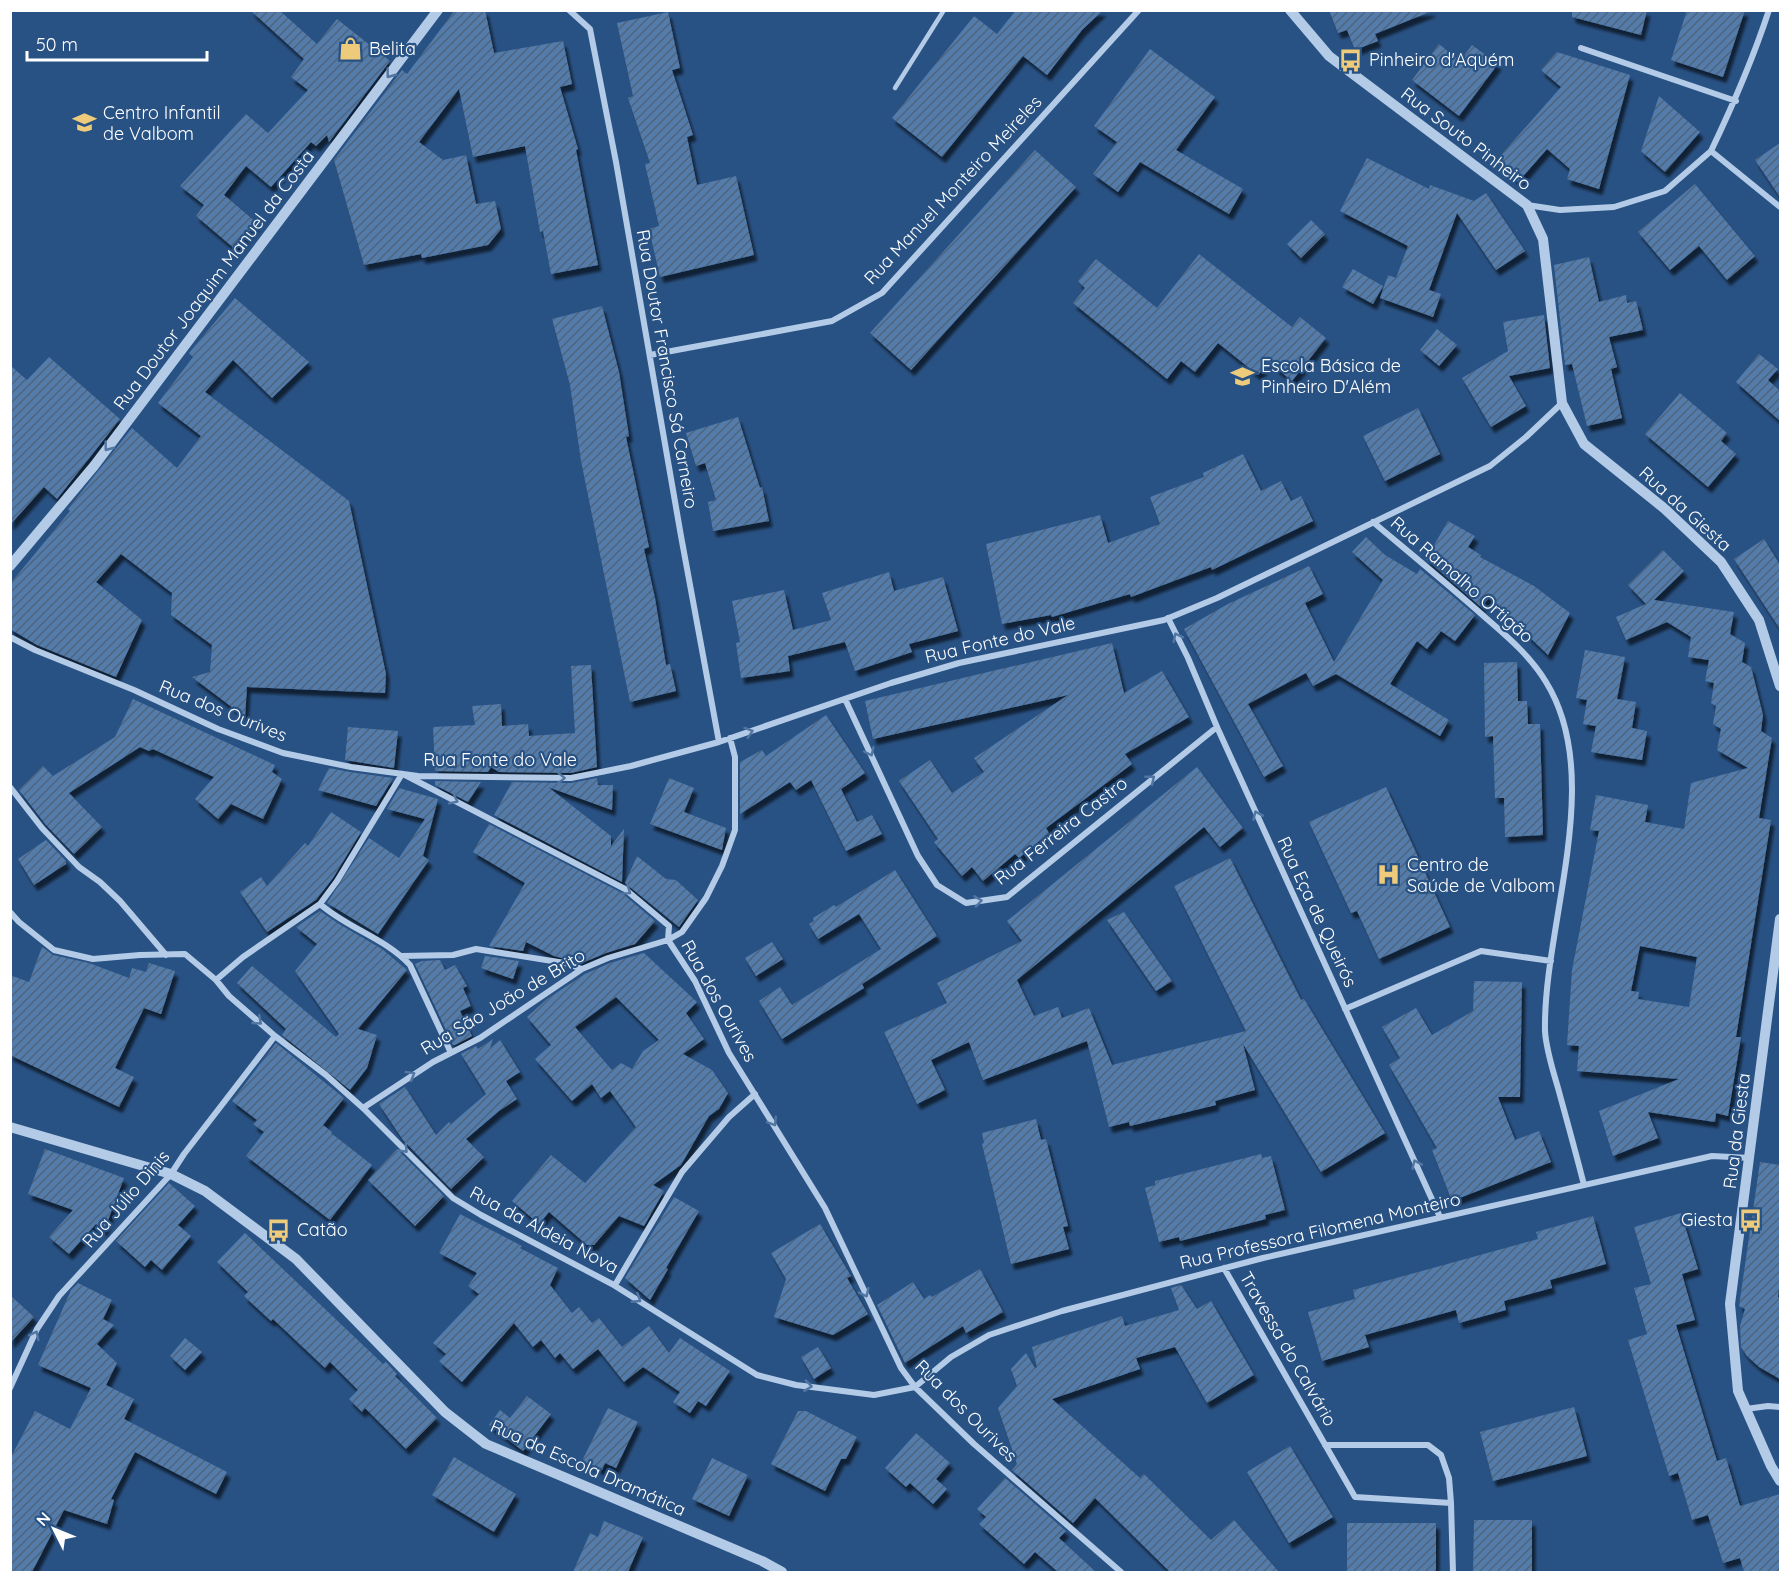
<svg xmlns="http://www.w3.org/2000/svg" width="1791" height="1583" font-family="Quicksand,sans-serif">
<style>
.building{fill:url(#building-hatch);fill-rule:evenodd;filter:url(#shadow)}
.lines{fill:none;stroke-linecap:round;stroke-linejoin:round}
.service{stroke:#b3cbe7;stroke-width:4.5}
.minor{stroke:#b3cbe7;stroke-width:6}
.tertiary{stroke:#b3cbe7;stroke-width:10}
.oneway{stroke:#5276a2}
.labels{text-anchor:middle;stroke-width:4.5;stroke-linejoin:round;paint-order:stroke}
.poi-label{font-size:18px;fill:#fff;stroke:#295284;text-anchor:start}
.street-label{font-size:18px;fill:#fff;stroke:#295284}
</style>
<defs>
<pattern id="building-hatch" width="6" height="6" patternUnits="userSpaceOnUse" patternTransform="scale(1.5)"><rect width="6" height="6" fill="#527bab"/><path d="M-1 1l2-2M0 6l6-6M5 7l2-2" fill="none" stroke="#4f647c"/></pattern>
<filter id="shadow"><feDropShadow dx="3.5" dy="6" stdDeviation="1.5" flood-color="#0009"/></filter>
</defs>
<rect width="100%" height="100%" fill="#295284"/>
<path class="building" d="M250 10H279L317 44 337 19 390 61 329 142 327 135 316 146 311 142 271 187 246 166 224 195 257 223 235 249 196 216 204 205 180 186 246 114 268 133 308 90 291 77 304 59Z
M455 10H485L494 53 563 41 572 84 560 87 578 149 576 150 598 265 551 274 543 231 540 232 525 146 473 157 459 89 419 142 443 160 466 155 476 204 495 201 501 229 488 245 422 258 421 254 364 265 334 160 402 70 407 74Z
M1016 10H1103L1082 30 1047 75 1023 56 942 157 892 118 974 16 997 34Z
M1329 10H1432V11L1375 34 1378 41 1355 50 1347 30 1338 33Z
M1572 10H1647L1641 35 1572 17Z
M1687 10H1745L1723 77 1671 60Z
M668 12 680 68 672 70 693 135 687 137 697 185 736 176 754 255 660 277 649 229 659 226 645 164 650 163 628 98 633 96 617 23Z
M1439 44 1460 61 1472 45 1498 64 1459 116 1412 80Z
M1150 49 1215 97 1176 150 1243 189 1229 214 1140 162 1118 192 1093 174 1117 142 1094 126Z
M1557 52 1630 75 1599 189 1567 179 1570 169 1547 149 1518 182 1495 162 1561 87 1541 70Z
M1659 96 1700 132 1665 172 1641 151Z
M1780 143V197L1755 160Z
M1035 150 1076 187 911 370 870 333Z
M1367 158 1429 189 1430 185 1474 201 1486 193 1525 251 1496 270 1457 213 1429 290 1441 294 1433 317 1380 298 1388 275 1396 278 1408 246 1340 211Z
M1695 184 1755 256 1727 280 1699 246 1670 270 1638 232Z
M1311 220 1325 234 1301 258 1287 244Z
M1199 254 1292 327 1300 317 1326 338 1292 381 1269 362 1258 375 1218 343 1195 372 1181 361 1167 379 1073 303 1085 288 1078 281 1096 259 1157 308Z
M1589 257 1599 302 1626 295 1627 303 1636 301 1643 330 1609 337 1617 367 1611 369 1622 418 1587 426 1572 364 1565 365 1554 265Z
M1353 269 1383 286 1373 304 1342 287Z
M235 298 309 362 272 398 233 360 205 392 349 501 386 674 385 693 247 687 245 717 192 677 210 672 212 645 171 615 172 593 121 554 96 582 142 620 116 677 37 645 10 629V584L70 511 68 509 132 428 177 468 201 436 158 403 193 357 189 353Z
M602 306 619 372 629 436 626 437 649 547 644 549 655 598 666 665 670 664 676 691 630 702 581 461 570 385 552 319Z
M1544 315 1550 368 1509 376 1526 406 1491 427 1462 378 1508 351 1503 322Z
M1437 329 1457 345 1439 366 1420 350Z
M1759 354 1778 369 1768 380 1780 391V421L1736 382Z
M49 357 120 419 57 499 44 487 10 525V365L27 380Z
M1680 393 1727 433 1721 441 1736 454 1708 487 1645 434Z
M1418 408 1440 454 1385 481 1363 436Z
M738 417 760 488 762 487 769 521 713 531 708 502 716 500 705 463 696 466 686 433Z
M1243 454 1261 491 1281 481 1291 501 1301 496 1313 521 1212 570 1211 567 1131 597 1130 594 1052 617 1051 615 1002 624 986 544 1100 515 1108 543 1160 524 1150 497 1204 477 1203 473Z
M1448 521 1475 536 1468 547 1481 555 1480 557 1534 586 1570 613 1548 655 1489 598 1481 607 1426 559Z
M1366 537 1385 555 1417 574 1420 569 1475 615 1455 641 1441 631 1427 649 1417 641 1390 684 1449 720 1440 736 1336 674 1313 686 1306 673 1248 704 1283 766 1264 777 1184 629 1228 604 1309 566 1323 594 1305 603 1334 662 1383 580 1352 552Z
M1764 539 1780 565V629L1734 559Z
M1663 550 1684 571 1654 600 1734 612 1730 634 1745 643 1742 662 1751 667 1763 715 1761 731 1772 738 1759 818 1771 820 1736 1037H1741L1728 1116 1716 1113 1715 1122 1648 1112 1658 1138 1613 1156 1599 1111 1679 1079 1577 1071 1579 1046 1567 1045 1572 970 1599 831 1590 830 1596 795 1648 805 1645 822 1684 829 1691 783 1748 768 1717 750 1721 729 1713 724 1716 706 1711 703 1714 683 1705 681 1709 660 1688 657 1691 637 1667 622 1626 640 1616 617 1646 604 1628 585ZM1640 946 1697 957 1689 1007 1638 999 1639 992 1631 991Z
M889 572 894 591 943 577 958 631 909 644 912 652 855 671 845 642 788 656 790 671 741 678 736 643 740 642 732 601 784 590 793 630 831 620 822 593Z
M1112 643 1124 693 1162 671 1189 717 1125 754 1132 764 1046 828 1049 833 1019 858 1015 854 983 881 972 867 962 876 934 842 938 839 899 781 930 760 952 793 984 772 974 758 1068 695 873 739 865 701Z
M1585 650 1625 657 1617 699 1636 702 1632 728 1647 731 1642 760 1591 752 1596 726 1583 724 1587 700 1576 698Z
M1517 662 1518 701H1527L1528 724H1540L1543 835 1505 837 1504 798H1495L1493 736 1485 737 1484 663Z
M591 665 597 767 571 773 499 772 491 767 488 772 435 771 433 727 475 725 472 706 501 704 502 726 528 724 529 736 575 733 571 666Z
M133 699 275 765 272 772 282 779 263 819 231 804 218 819 195 799 214 777 153 749 149 751 140 747 69 793 102 827 74 854 46 825 19 790 43 766 53 776 115 737Z
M826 715 865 773 841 789 857 822 872 815 882 834 846 851 811 780 796 790 790 782 740 814V762L762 750 766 756Z
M348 727 398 731 394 768 345 760Z
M1197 767 1243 828 1220 847 1204 827 1017 980 1034 1016 1058 1007 1062 1018 1089 1008 1112 1065 1246 1031 1174 886 1230 858 1301 1000 1304 999 1385 1133 1321 1172 1243 1044 1255 1090 1215 1101 1216 1105 1130 1126 1129 1122 1109 1127 1087 1041 983 1080 969 1042 931 1060 945 1090 917 1104 884 1032 947 1003 937 983 1022 941 1007 921Z
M329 768 350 772 393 778 376 806 318 790Z
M597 778 598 785H613L612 810 548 787 611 836V846L624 829 622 882 494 815 512 782 571 783Z
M669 778 694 788 684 812 726 828 722 850 650 824Z
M435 781 481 782 468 802 435 785Z
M1386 787 1450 927 1379 959 1357 911 1351 913 1309 822Z
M399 788 438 799 423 856 429 860 378 934 327 903 369 838 399 858 425 819 387 809Z
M331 812 361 832 333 878 316 900 267 932 240 892 261 877 267 886 305 843 308 846Z
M489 824 622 893 655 921 635 944 606 953 582 963 554 956 526 942 523 951 489 946 525 883 473 852Z
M46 840 66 861V864L34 885 18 859Z
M637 856 666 879 676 880 698 900 679 927 625 883Z
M895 870 937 936 862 984 864 988 782 1039 759 1001 780 987 792 1005 881 949 859 914 818 939 809 924 814 921 813 918 834 905 836 907Z
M320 911 339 924 382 949 407 970 358 1029 377 1035 367 1068 350 1090 282 1035 286 1029 237 983 252 966 336 1037 339 1034 295 971 317 944 296 927Z
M1124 912 1172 981 1156 991 1107 920Z
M772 942 783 959 756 976 745 958Z
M42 947 53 955 89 963 129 978 132 968 146 972 149 963 175 971 161 1014 144 1008 115 1068 134 1077 119 1107 10 1055V975L29 982Z
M644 953 697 1002 686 1013 704 1039 683 1054 712 1070 728 1093 719 1109 709 1116 681 1165 653 1185 664 1191 644 1226 619 1216 594 1245H587L549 1212 539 1224 512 1201 551 1155 585 1183 636 1127 610 1091 601 1098 592 1084 572 1101 535 1059 551 1045 527 1017 547 999 585 974 610 963ZM616 997 659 1040 643 1051 632 1069 621 1063 612 1070 575 1027Z
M485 956 519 961 513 979 481 968Z
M440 960 445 970 455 965 467 986 463 988 471 1006 460 1011 472 1036 455 1045H453L415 964 422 961Z
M1474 981 1522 982 1520 1097H1498L1515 1140 1539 1131 1551 1162 1452 1201 1432 1150 1437 1148 1389 1065 1400 1058 1382 1027 1416 1008 1432 1035 1473 1011Z
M493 1039 490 1048 500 1040 520 1072 506 1081 517 1099 499 1111 466 1139 484 1157 451 1189 403 1140 379 1104 405 1087 436 1135 449 1122 451 1124 486 1094 461 1054 476 1046 478 1049Z
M276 1043 344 1098 323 1125 332 1132 331 1133 372 1165 330 1220 246 1156 264 1132 253 1124 257 1120 232 1101Z
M1036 1119 1041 1140 1046 1139 1068 1226 1063 1227 1069 1249 1011 1264 982 1144 984 1143 982 1133Z
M45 1149 124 1178 104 1231 96 1224 69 1254 49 1237 73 1210 28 1194Z
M397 1149 444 1196 415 1226 368 1180Z
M1261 1154 1262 1158 1271 1156 1285 1210 1265 1215 1266 1219 1180 1241 1179 1237 1159 1242 1145 1188 1155 1185V1181Z
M1760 1162 1780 1165V1278L1778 1297 1780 1298V1379L1759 1367 1747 1356 1741 1347 1740 1326 1745 1309 1739 1306Z
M169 1183 195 1206 178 1225 191 1236 162 1270 151 1260 145 1267 116 1241Z
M674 1197 699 1211 666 1268 668 1269 650 1300 625 1278Z
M1681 1213 1698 1269 1682 1274 1695 1320 1676 1325 1717 1461 1726 1458 1740 1506 1780 1494V1572H1744L1740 1558 1723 1563 1708 1515 1692 1520 1678 1473 1669 1476 1628 1340 1647 1334 1634 1288 1651 1284 1634 1227Z
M460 1214 522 1246 520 1248 558 1268 550 1285 572 1313 579 1307 592 1323 599 1318 622 1347 649 1326 669 1353 680 1338 730 1371 706 1406 698 1401 690 1413 673 1402 680 1392 643 1367 624 1382 598 1349 573 1369 560 1353 555 1358 541 1340 533 1347 514 1323 462 1382 439 1361 446 1354 433 1343 479 1294 468 1286 477 1273 439 1253Z
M1593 1216 1606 1264 1550 1280 1552 1288 1504 1301 1506 1310 1459 1323 1456 1310 1365 1335 1369 1347 1322 1361 1308 1312 1355 1299 1353 1290 1538 1239 1536 1232Z
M820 1224 851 1276 847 1278 868 1314 833 1335 774 1317 786 1279 771 1253Z
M245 1233 383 1364 386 1362 397 1374 395 1376 437 1418 406 1449 365 1408 362 1412 349 1399 358 1390 330 1362 325 1368 273 1319 271 1321 244 1296 248 1292 217 1262Z
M980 1269 1003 1312 966 1333 963 1326 905 1363 877 1305 913 1282 924 1299 930 1295 932 1297Z
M78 1283 112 1300 103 1319 114 1325 97 1344 117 1363 106 1385 134 1399 124 1419 227 1472 216 1494 135 1452 111 1499 114 1500 107 1524 64 1510 32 1572H10V1459L35 1411 70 1429 91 1388 38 1365 71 1290Z
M1181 1285 1197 1309 1211 1301 1254 1375 1207 1403 1175 1347 1136 1358 1140 1369 1052 1399 1140 1478 1144 1474 1211 1540 1234 1520 1279 1572H1170L1095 1498 1073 1523 1012 1470 1017 1464 998 1408 1017 1386 1011 1369 1026 1353 1035 1368 1037 1367 1032 1347 1122 1316 1125 1326 1179 1310 1171 1288Z
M10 1295 34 1317 10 1343Z
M185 1338 202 1352 185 1370 170 1356Z
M818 1347 831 1368 814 1379 801 1357Z
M527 1396 551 1414 523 1451 489 1425 500 1410 510 1418Z
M1574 1407 1587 1456 1493 1481 1480 1432Z
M608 1408 638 1422 616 1468 605 1463 602 1470 582 1461Z
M798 1411H806L857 1437 846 1459H841L825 1491 771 1464Z
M916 1433 950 1463 936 1479 947 1489 933 1504 910 1483 906 1487 885 1468Z
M1290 1446 1333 1517 1289 1543 1247 1472Z
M454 1457 516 1494 494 1532 432 1495Z
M712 1458 748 1475 729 1516 692 1499Z
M1005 1478 1066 1531 1059 1538 1096 1572H1058L1035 1552 1024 1564 979 1524 986 1517 977 1509Z
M1474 1520H1532V1572H1473Z
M604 1521 643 1537 628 1572H573L590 1533 598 1537Z
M1347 1523H1436V1572H1347Z"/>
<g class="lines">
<path class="service" d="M895 88 944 10"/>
<path class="minor" d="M569 10 590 29 616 162 681 536 719 742
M1581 48 1736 101
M1711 151C1733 105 1753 59 1769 10
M1527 205 1560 210 1614 207 1665 191 1711 151 1780 207
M650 355 832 321 882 293 1139 10
M1373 522C1411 554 1450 586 1487 619 1509 638 1531 657 1546 682 1606 779 1543 925 1545 1031 1546 1049 1553 1071 1558 1088 1567 1121 1576 1153 1584 1185
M1168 618 1188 658 1217 727 1440 1217
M10 637 35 650 134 690 218 729 283 753 351 767 418 776 571 778 631 766 719 742 891 683 959 663 1164 620 1217 598 1490 466 1526 437 1562 403
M845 699 918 856 937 885 966 903 1007 897 1217 727
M405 775 625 889 669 926 668 940 695 981 729 1053 825 1208 901 1368 915 1387 974 1444 1121 1572
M10 787 42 828 79 867 100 882 120 901 166 955
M320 904C347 928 385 938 410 965L451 1053
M10 912 19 922 54 950 93 959 140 955 185 954 216 980 229 996 275 1036 326 1075 363 1108 453 1198 481 1215 612 1284 757 1375 796 1385 874 1395 915 1387 951 1357 989 1335 1062 1311 1263 1258 1712 1156 1750 1158
M401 956 453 955 476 949 565 963 582 969
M216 980 243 957 320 904 337 881 402 774
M1345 1009 1481 951 1551 961
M363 1108 433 1062 480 1038 582 969 608 958 668 940 682 932 706 898 722 866 735 830V757L730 738
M1224 1268 1355 1497 1451 1503 1453 1572
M615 1285 682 1172 729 1117 755 1094
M10 1388 37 1329 59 1296 171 1174 184 1154 275 1036
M1746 1409 1768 1406 1780 1407
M1325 1445H1428L1441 1455 1449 1478 1451 1503"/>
<path class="tertiary" d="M1290 10 1329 56 1527 205 1543 239 1562 403 1584 444 1665 509 1721 562 1759 620 1780 686
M10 566 94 466 438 10
M1780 919 1730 1304 1738 1391 1771 1466 1780 1481
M10 1127 171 1174 205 1191 296 1259 445 1412 486 1444 762 1561 782 1572"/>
</g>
<defs><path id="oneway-chevron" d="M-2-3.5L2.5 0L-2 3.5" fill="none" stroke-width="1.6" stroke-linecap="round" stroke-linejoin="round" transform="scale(1.5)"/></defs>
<g class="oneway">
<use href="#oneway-chevron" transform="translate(390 74) rotate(127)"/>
<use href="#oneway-chevron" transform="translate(108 447) rotate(127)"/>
<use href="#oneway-chevron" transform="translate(1177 637) rotate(-117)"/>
<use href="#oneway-chevron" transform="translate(749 732) rotate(-18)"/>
<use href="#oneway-chevron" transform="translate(870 752) rotate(65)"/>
<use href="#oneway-chevron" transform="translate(561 778) rotate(2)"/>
<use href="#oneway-chevron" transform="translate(1151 779) rotate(-39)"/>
<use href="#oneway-chevron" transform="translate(454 800) rotate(26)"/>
<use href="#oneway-chevron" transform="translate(1257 815) rotate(-114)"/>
<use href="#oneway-chevron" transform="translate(627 891) rotate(35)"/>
<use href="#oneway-chevron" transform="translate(978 901) rotate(-8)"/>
<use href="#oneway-chevron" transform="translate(258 1021) rotate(41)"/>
<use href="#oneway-chevron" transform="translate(411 1075) rotate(-31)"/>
<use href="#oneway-chevron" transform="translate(773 1122) rotate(58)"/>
<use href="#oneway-chevron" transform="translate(404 1149) rotate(46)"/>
<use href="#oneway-chevron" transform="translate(1416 1164) rotate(-114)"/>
<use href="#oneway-chevron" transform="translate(865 1293) rotate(64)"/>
<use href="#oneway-chevron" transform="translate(637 1299) rotate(33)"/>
<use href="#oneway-chevron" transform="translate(35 1335) rotate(-63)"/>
<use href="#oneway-chevron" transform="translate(808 1386) rotate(7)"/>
</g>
<defs>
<symbol id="shop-bare" viewBox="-9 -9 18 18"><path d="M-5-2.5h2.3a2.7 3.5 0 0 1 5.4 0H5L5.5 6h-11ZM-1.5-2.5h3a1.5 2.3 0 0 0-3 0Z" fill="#eecb7a" stroke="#295284" stroke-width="2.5" paint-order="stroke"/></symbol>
<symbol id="bus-bare" viewBox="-9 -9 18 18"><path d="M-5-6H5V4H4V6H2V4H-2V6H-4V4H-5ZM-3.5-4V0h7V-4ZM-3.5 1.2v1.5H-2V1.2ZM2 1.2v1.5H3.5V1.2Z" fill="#eecb7a" stroke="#295284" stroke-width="2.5" paint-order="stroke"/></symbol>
<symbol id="school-bare" viewBox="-9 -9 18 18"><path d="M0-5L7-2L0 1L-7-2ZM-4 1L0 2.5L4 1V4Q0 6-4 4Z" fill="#eecb7a" stroke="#295284" stroke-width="2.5" paint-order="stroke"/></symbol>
<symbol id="hospital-bare" viewBox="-9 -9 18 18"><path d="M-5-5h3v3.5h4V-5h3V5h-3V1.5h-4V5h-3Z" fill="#eecb7a" stroke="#295284" stroke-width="2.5" paint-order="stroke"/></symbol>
</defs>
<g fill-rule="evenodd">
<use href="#shop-bare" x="334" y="32" width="33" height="33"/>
<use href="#bus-bare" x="1334" y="44" width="33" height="33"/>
<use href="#school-bare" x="68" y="106" width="33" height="33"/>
<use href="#school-bare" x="1226" y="360" width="33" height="33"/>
<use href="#hospital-bare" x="1372" y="858" width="33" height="33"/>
<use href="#bus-bare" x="1734" y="1204" width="33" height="33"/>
<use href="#bus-bare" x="262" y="1214" width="33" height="33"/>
</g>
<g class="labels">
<g class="poi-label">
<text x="369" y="55">Belita</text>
<text x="1369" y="66">Pinheiro d'Aquém</text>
<text x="103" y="119">Centro Infantil<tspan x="103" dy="21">de Valbom</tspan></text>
<text x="1261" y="372">Escola Básica de<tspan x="1261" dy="21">Pinheiro D'Além</tspan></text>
<text x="1407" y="871">Centro de<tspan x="1407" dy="21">Saúde de Valbom</tspan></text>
<text x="1733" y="1226" text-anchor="end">Giesta</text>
<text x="297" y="1236">Catão</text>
</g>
<g class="street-label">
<text transform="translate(1466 139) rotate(37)" y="6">Rua Souto Pinheiro</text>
<text transform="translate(953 190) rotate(-47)" y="6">Rua Manuel Monteiro Meireles</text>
<text transform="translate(214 280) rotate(-53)" y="6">Rua Doutor Joaquim Manuel da Costa</text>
<text transform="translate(667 369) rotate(80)" y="6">Rua Doutor Francisco Sá Carneiro</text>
<text transform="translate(1685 509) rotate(42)" y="6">Rua da Giesta</text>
<text transform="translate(1462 580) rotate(41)" y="6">Rua Ramalho Ortigão</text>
<text transform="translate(1000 640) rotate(-13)" y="6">Rua Fonte do Vale</text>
<text transform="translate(223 711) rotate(22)" y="6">Rua dos Ourives</text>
<text x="500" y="766">Rua Fonte do Vale</text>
<text transform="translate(1061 831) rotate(-38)" y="6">Rua Ferreira Castro</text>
<text transform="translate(1317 912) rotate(65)" y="6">Rua Eça de Queirós</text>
<text transform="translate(719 1001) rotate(61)" y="6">Rua dos Ourives</text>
<text transform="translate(503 1002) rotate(-31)" y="6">Rua São João de Brito</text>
<text transform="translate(1737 1131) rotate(-83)" y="6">Rua da Giesta</text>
<text transform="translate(126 1199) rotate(-49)" y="6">Rua Júlio Dinis</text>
<text transform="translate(544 1230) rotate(28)" y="6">Rua da Aldeia Nova</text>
<text transform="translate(1320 1231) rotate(-13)" y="6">Rua Professora Filomena Monteiro</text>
<text transform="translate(1288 1349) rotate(60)" y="6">Travessa do Calvário</text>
<text transform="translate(966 1411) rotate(45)" y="6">Rua dos Ourives</text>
<text transform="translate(588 1468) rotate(24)" y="6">Rua da Escola Dramática</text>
</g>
</g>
<rect width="1791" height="1583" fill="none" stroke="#ffffff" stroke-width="24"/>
<g transform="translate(54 1529) rotate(313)" stroke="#295284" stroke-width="4.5" paint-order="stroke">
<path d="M0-4.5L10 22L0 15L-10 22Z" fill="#ffffff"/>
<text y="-9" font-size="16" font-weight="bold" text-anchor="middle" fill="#ffffff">N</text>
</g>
<path d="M27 51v9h180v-9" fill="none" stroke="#ffffff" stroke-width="3"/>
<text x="36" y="51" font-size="18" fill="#ffffff" stroke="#295284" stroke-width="4.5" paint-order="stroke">50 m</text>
</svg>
